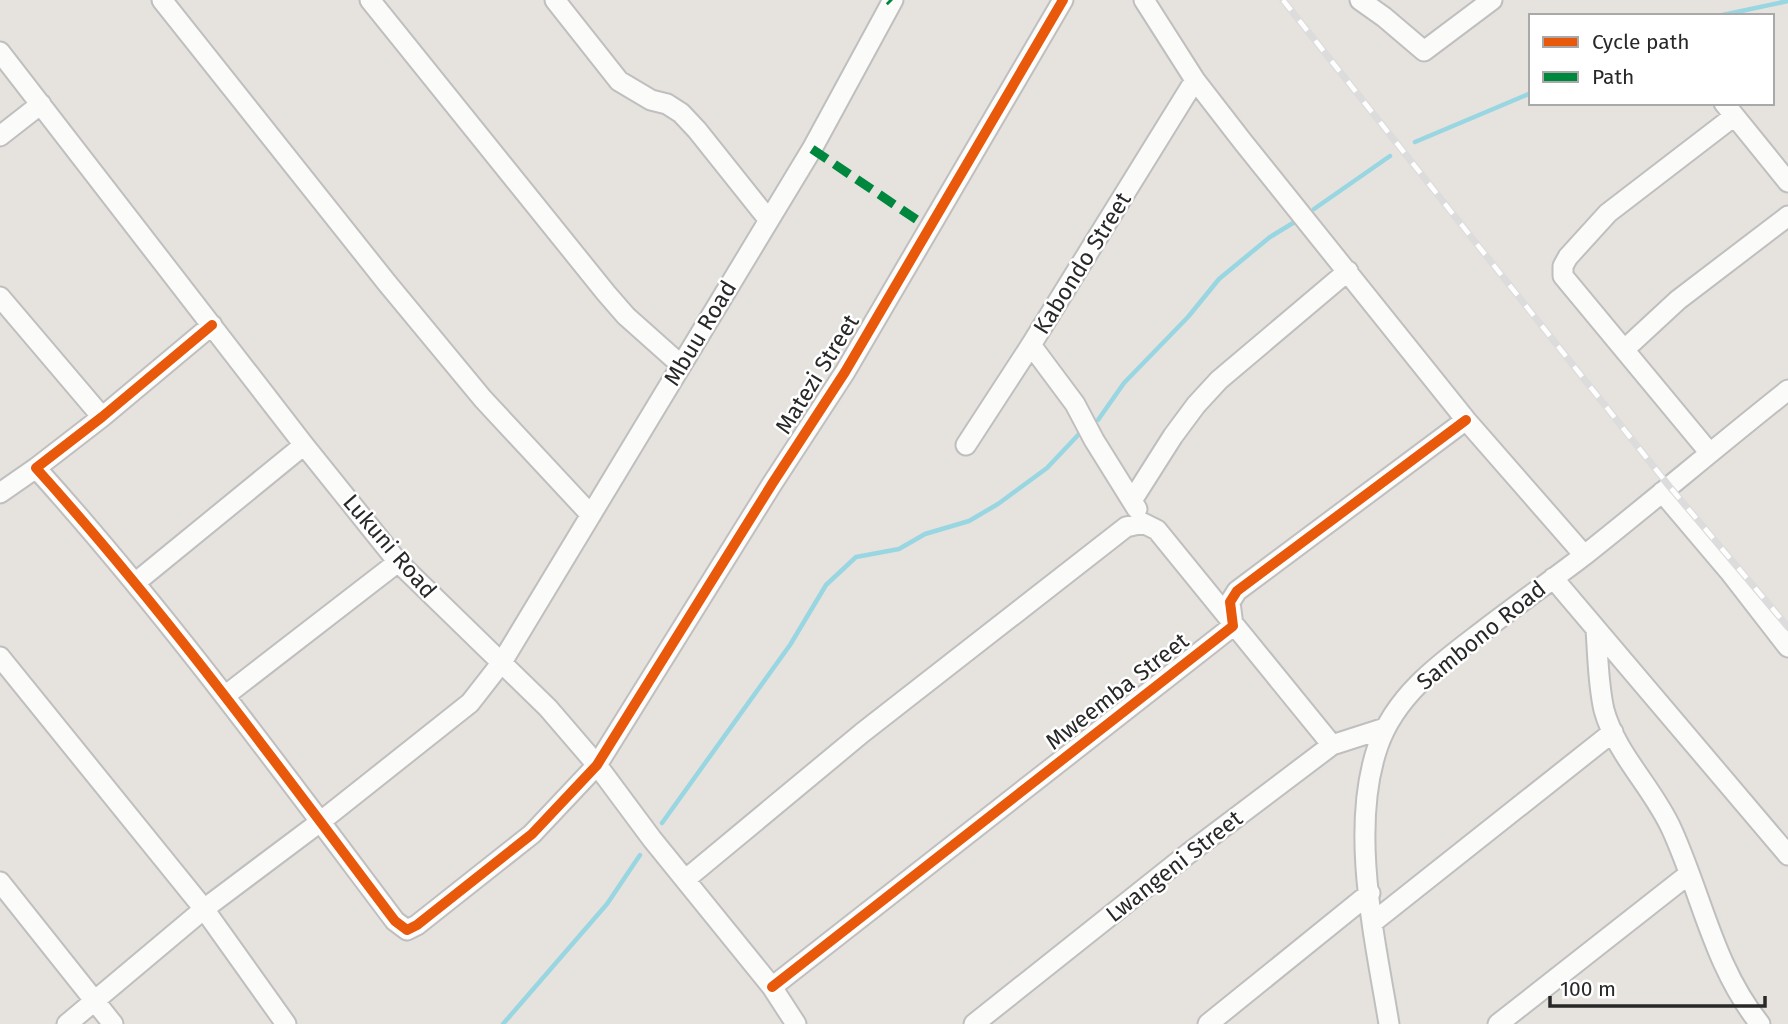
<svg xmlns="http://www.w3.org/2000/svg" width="1788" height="1024" font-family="'Fira Sans',sans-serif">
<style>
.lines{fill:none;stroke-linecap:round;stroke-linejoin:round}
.stream{stroke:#98d6e2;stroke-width:4.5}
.minor-casing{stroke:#c0bfbf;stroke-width:23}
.minor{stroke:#fbfbfa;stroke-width:19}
.rail-casing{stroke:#dddcdd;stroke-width:7}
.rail{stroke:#fff;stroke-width:4.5;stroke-dasharray:13;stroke-linecap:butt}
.quiet{stroke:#00873e;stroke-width:9;stroke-dasharray:18 9;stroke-linecap:butt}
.cycleway-casing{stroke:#fff;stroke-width:15}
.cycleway{stroke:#e8590c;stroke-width:10}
.labels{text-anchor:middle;stroke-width:5;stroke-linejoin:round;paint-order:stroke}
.street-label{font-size:23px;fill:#282828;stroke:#fff}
</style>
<rect width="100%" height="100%" fill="#e6e2de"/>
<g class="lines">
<path class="stream" d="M1718 16 1788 1
M1415 142 1531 93
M1314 209 1390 156
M1098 420 1124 383 1188 317 1219 279 1270 237 1298 220
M662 823 790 645 826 585 856 557 899 549 925 534 969 521 998 504 1047 468 1080 433
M503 1024 607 904 640 855"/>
<defs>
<path id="minor" d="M162 0 387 283 483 399 591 515
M370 0 606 293 626 316 681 365
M555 0 619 81 651 100 667 104 681 113 697 130 768 219
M1144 0 1195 80 1243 142 1466 420 1584 555
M1360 0 1384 17 1424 51 1492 0
M0 52 304 445 398 562 548 708 597 765 652 839 772 987 796 1024
M1724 103 1788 182
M0 136 41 104
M0 297 102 417
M212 325 102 417 36 468C165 611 279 767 395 921L407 930 417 925 532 834 597 765 772 484 845 372 1063 0
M1031 345 1075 404 1094 440 1137 509
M1625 349 1678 300 1788 216
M966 445 1031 345 1195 80
M1709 452 1563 276V266L1568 257 1608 213 1733 117
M1662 492 1729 571 1788 647
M0 493 36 468
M1133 499 1173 436 1196 405 1219 380 1348 271
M1553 578 1788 855
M135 583 304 445
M1596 630C1598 656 1598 684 1604 710 1616 754 1654 789 1672 830 1702 896 1714 967 1760 1024
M0 657 204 909 286 1024
M226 695 398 562
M686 879 862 733 1126 527 1143 523 1157 530 1332 745
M0 882 113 1024
M1372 923 1613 732
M772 987 1233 626 1230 602 1237 591 1466 420
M67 1024 204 909 320 822 470 703 502 662 812 149 893 0
M974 1024 1189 853 1332 745 1385 728
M1208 1024 1370 893
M1389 1024C1375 939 1349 829 1378 746 1396 694 1442 662 1484 630 1518 604 1552 580 1586 554 1654 500 1720 444 1788 390
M1498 1024 1689 874"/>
</defs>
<use href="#minor" class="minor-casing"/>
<use href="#minor" class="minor"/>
<defs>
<path id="rail" d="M1283 0 1669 486 1788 627"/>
</defs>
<use href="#rail" class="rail-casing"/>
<use href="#rail" class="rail"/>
<path class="quiet" d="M889 0 891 2
M812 149 929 228"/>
<defs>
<path id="cycleway" d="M212 325 102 417 36 468C165 611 279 767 395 921L407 930 417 925 532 834 597 765 772 484 845 372 1063 0
M772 987 1233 626 1230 602 1237 591 1466 420"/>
</defs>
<use href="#cycleway" class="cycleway-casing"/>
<use href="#cycleway" class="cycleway"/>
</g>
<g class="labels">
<g class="street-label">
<text transform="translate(1082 263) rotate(-58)" y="8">Kabondo Street</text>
<text transform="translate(700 333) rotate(-59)" y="8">Mbuu Road</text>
<text transform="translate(817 374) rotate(-58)" y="8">Matezi Street</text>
<text transform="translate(390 546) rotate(49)" y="8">Lukuni Road</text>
<text transform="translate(1481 635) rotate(-39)" y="8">Sambono Road</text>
<text transform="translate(1117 691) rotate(-38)" y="8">Mweemba Street</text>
<text transform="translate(1174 866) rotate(-38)" y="8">Lwangeni Street</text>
</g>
</g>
<rect x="1529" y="14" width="245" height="91" fill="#ffffff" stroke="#a9a9a9" stroke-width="2"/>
<rect x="1543" y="37" width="35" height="10" fill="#e8590c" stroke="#a9a9a9" stroke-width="2"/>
<text x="1592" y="49" font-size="21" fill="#282828">Cycle path</text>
<rect x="1543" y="72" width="35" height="10" fill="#00873e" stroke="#a9a9a9" stroke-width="2"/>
<text x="1592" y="84" font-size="21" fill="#282828">Path</text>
<path d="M1550 996v10h215v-10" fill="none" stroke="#282828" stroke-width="3.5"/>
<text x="1560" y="996" font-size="21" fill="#282828" stroke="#ffffff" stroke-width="5" paint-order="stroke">100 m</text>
</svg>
